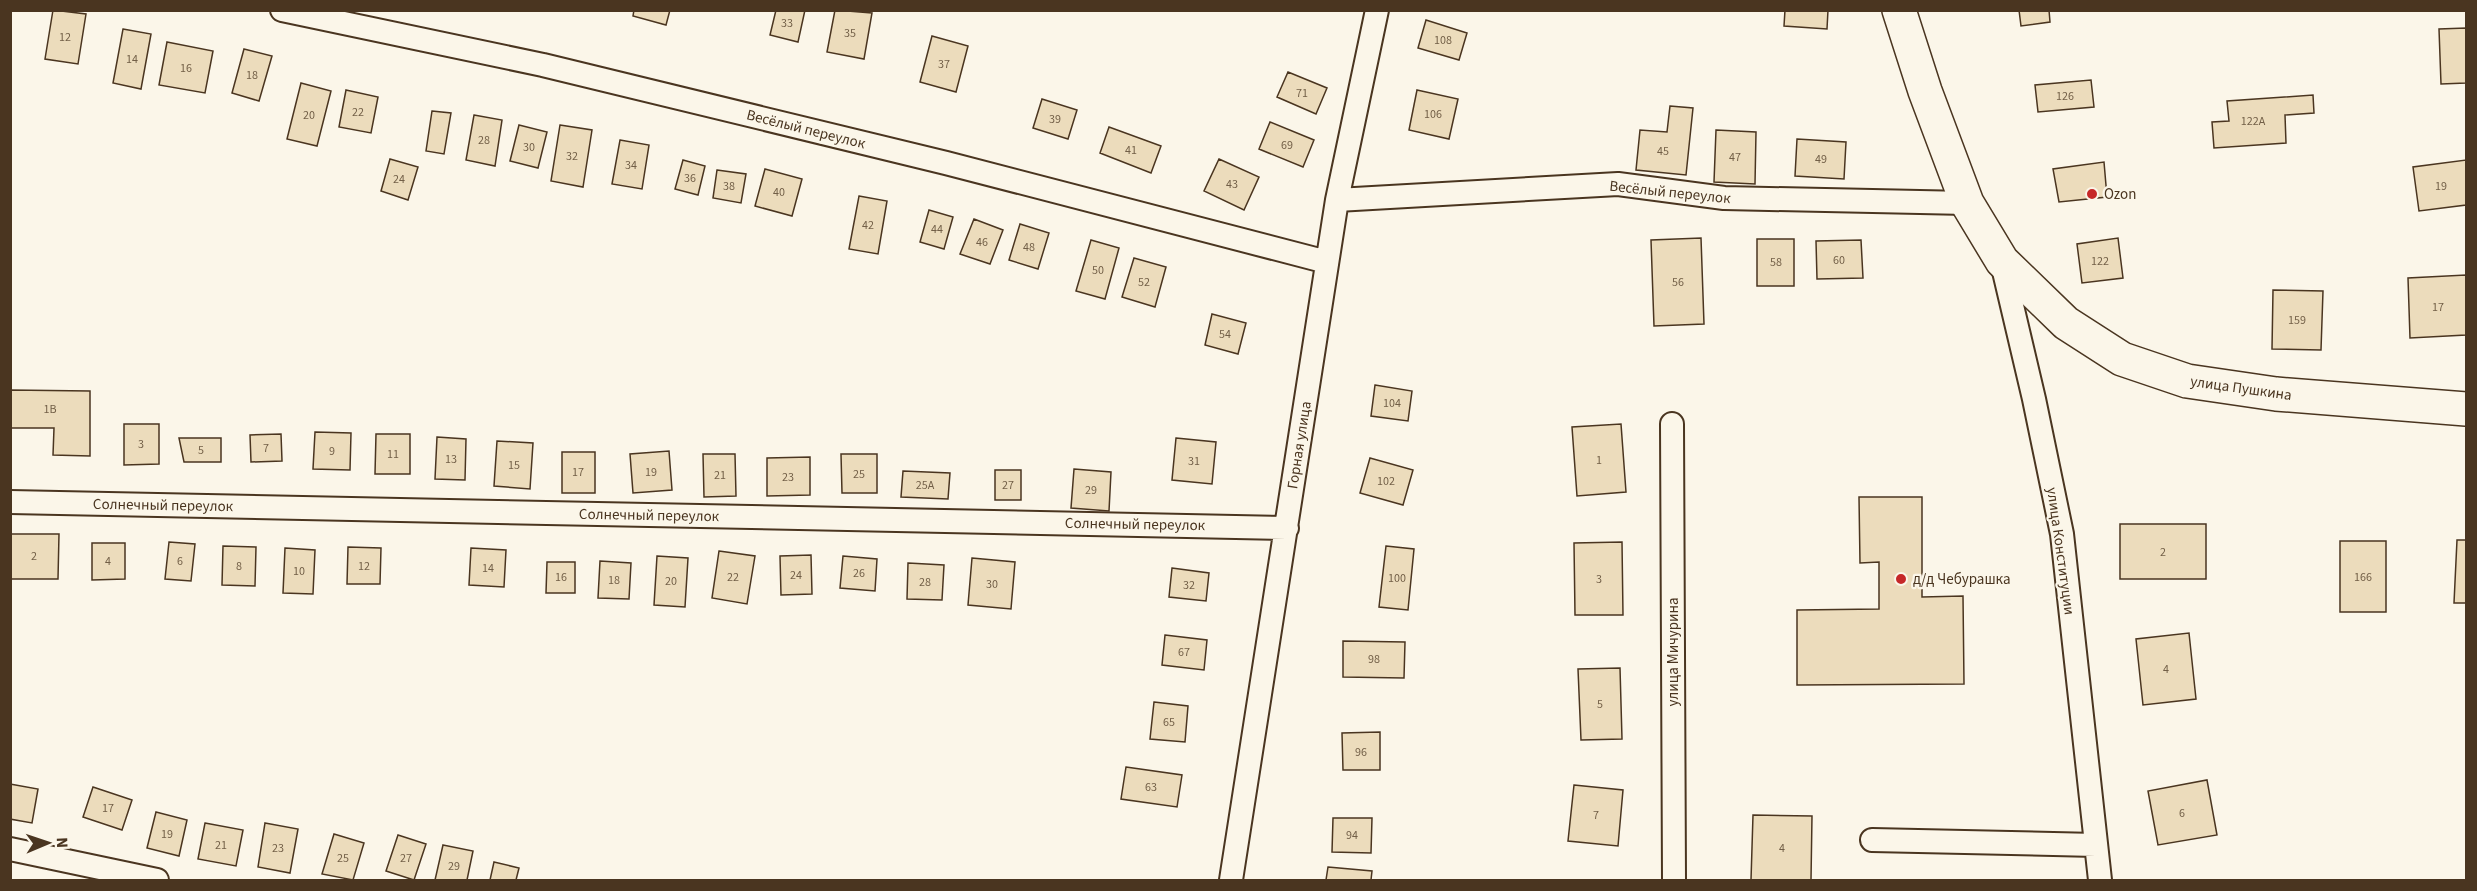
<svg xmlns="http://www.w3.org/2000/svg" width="2477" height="891" font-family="'Source Sans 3',sans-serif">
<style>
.building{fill:#ecdcbc;stroke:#4a3520;stroke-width:1.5}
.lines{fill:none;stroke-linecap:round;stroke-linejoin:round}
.street-casing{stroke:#4a3520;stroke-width:26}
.secondary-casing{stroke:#4a3520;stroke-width:36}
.street{stroke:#fbf6e9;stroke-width:22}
.secondary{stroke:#fbf6e9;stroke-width:33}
.poi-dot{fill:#c62828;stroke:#fbf6e9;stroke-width:2}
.labels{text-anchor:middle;stroke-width:4.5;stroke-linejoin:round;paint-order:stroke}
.number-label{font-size:12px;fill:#725f47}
.street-label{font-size:15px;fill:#4a3520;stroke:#fbf6e9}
.poi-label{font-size:15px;fill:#4a3520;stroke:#fbf6e9;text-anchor:start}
</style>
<rect width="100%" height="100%" fill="#fbf6e9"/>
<path class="building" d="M53 10 86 14 78 64 45 59Z
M634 10H670L666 25 633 16Z
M776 10H805L798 42 770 35Z
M835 10 872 13 864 59 827 52Z
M1785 10H1828L1827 29 1784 26Z
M2019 10H2049L2050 22 2021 26Z
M1426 20 1467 33 1459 60 1418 48Z
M2466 28V83L2441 84 2439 29Z
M123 29 151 34 141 89 113 83Z
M932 36 968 46 956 92 920 82Z
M167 42 213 51 205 93 159 85Z
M244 49 272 56 259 101 232 93Z
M1288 72 1327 88 1316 114 1277 97Z
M2091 80 2094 107 2038 112 2035 85Z
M301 83 331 91 317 146 287 139Z
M346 90 378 97 371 133 339 127Z
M1417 90 1458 99 1449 139 1409 130Z
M2313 95 2314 113 2285 115 2286 143 2214 148 2212 122 2229 121 2227 101Z
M1042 99 1077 110 1068 139 1033 128Z
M1670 106 1693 108 1686 175 1636 170 1640 130 1667 132Z
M432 111 451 113 444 154 426 151Z
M474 115 502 120 495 166 466 160Z
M1270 122 1314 140 1303 167 1259 149Z
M519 125 547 132 538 168 510 161Z
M560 125 592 130 583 187 551 181Z
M1109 127 1161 146 1151 173 1100 153Z
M1716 130 1756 132 1755 184 1714 182Z
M1797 139 1846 142 1844 179 1795 176Z
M620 140 649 145 642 189 612 184Z
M390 159 418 167 408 200 381 191Z
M1219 159 1259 177 1244 210 1204 191Z
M683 160 705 166 698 195 675 189Z
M2466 160V205L2419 211 2413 167Z
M2104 162 2107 197 2059 202 2053 169Z
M765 169 802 179 792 216 755 206Z
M717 170 746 174 741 203 713 198Z
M859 196 887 201 878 254 849 249Z
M929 210 953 217 944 249 920 242Z
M974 219 1003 230 990 264 960 254Z
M1020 224 1049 233 1038 269 1009 260Z
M1701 238 1704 324 1654 326 1651 240Z
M2118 238 2123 278 2082 283 2077 244Z
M1757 239H1794V286H1757Z
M1091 240 1119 248 1105 299 1076 291Z
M1861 240 1863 278 1817 279 1816 241Z
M1134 258 1166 267 1155 307 1122 297Z
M2466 275V335L2410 338 2408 278Z
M2273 290 2323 291 2321 350 2272 349Z
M1212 314 1246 323 1238 354 1205 345Z
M1375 385 1412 391 1408 421 1371 416Z
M10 390 90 391V456L53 455 54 428H10Z
M124 424H159V464L124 465Z
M1621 424 1626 492 1577 496 1572 427Z
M315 432 351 433 350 470 313 469Z
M281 434 282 461 251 462 250 435Z
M376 434H410V474H375Z
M437 437 466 439 465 480 435 479Z
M179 438H221V462H184Z
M1176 438 1216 442 1212 484 1172 480Z
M497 441 533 443 530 489 494 486Z
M669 451 672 490 633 493 630 454Z
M562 452H595V493H562Z
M703 454H735L736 496 704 497Z
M841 454H877V493H842Z
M810 457V495L767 496V458Z
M1370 458 1413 470 1403 505 1360 493Z
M1074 469 1111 472 1109 511 1071 508Z
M995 470H1021V500H995Z
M903 471 950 473 948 499 901 497Z
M1859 497H1922V597L1963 596 1964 684 1797 685V610L1879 609V562L1860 563Z
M2120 524H2206V579H2120Z
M10 534H59L58 579H10Z
M2457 540H2466V603H2454Z
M2340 541H2386V612H2340Z
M169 542 195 544 191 581 165 579Z
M1622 542 1623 615H1575L1574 543Z
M92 543H125V579L92 580Z
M223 546 256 547 255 586 222 585Z
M1386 546 1414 549 1408 610 1379 607Z
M348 547 381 548 380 584H347Z
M285 548 315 550 313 594 283 593Z
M471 548 506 550 504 587 469 585Z
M719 551 755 556 747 604 712 598Z
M811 555 812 594 781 595 780 556Z
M657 556 688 558 685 607 654 605Z
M843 556 877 559 875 591 840 588Z
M972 558 1015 562 1011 609 968 605Z
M600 561 631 563 629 599 598 598Z
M547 562H575V593H546Z
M908 563 944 565 942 600 907 599Z
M1172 568 1209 573 1206 601 1169 597Z
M2189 633 2196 699 2143 705 2136 639Z
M1165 635 1207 640 1204 670 1162 665Z
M1343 641 1405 642 1404 678 1343 677Z
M1620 668 1622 739 1581 740 1578 669Z
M1154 702 1188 706 1185 742 1150 739Z
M1380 732V770H1343L1342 733Z
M1126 767 1182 775 1177 807 1121 799Z
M2207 780 2217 835 2158 845 2148 791Z
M10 784 38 789 32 823 10 819Z
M1574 785 1623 790 1618 846 1568 841Z
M93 787 132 800 122 830 83 817Z
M156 812 187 820 179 856 147 848Z
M1753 815 1812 816 1811 880H1751Z
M1333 818H1372L1371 853 1332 852Z
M205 823 243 830 236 866 198 859Z
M265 823 298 829 290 873 258 867Z
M334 834 364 843 353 880 322 874Z
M398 835 426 844 414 880 386 871Z
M443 845 473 851 467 880H435Z
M494 862 519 868 516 880H490Z
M1328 867 1372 871 1371 880H1326Z"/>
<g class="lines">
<defs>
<path id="street" d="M282 10 543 65 946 163 1327 262
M1337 200 1618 184 1724 198 1967 203
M2002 263 2034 399 2062 534 2100 880
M1672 424 1674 880
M10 502 1287 528
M1872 840 2096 845
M10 849 157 880
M1231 880 1337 200 1377 10"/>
<path id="secondary" d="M1899 10 1925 91 1967 203 2002 261 2066 323 2122 359 2187 381 2276 394 2466 409"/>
</defs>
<use href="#street" class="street-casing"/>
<use href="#secondary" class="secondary-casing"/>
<use href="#street" class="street"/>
<use href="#secondary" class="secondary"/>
</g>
<g class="poi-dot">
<circle cx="2092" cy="194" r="6"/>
<circle cx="1901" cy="579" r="6"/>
</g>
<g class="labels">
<g class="number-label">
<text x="787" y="27">33</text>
<text x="850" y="37">35</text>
<text x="65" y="41">12</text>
<text x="1443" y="44">108</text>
<text x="132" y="63">14</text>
<text x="944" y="68">37</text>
<text x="186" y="72">16</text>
<text x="252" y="79">18</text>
<text x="1302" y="97">71</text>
<text x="2065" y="100">126</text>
<text x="358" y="116">22</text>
<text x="1433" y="118">106</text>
<text x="309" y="119">20</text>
<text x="1055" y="123">39</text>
<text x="2253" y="125">122А</text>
<text x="484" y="144">28</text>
<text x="1287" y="149">69</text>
<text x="529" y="151">30</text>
<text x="1131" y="154">41</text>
<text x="1663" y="155">45</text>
<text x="572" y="160">32</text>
<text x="1735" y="161">47</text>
<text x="1821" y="163">49</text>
<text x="631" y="169">34</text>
<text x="690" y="182">36</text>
<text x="399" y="183">24</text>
<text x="1232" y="188">43</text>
<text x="729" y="190">38</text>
<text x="2441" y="190">19</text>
<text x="779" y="196">40</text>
<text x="868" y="229">42</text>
<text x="937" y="233">44</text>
<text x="982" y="246">46</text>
<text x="1029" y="251">48</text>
<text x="1839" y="264">60</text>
<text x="2100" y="265">122</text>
<text x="1776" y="266">58</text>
<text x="1098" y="274">50</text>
<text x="1144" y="286">52</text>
<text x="1678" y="286">56</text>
<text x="2438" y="311">17</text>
<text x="2297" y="324">159</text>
<text x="1225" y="338">54</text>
<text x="1392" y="407">104</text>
<text x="50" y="413">1В</text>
<text x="141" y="448">3</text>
<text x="266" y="452">7</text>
<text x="201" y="454">5</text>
<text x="332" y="455">9</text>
<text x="393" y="458">11</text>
<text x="451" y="463">13</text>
<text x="1599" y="464">1</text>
<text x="1194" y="465">31</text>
<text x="514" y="469">15</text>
<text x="578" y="476">17</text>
<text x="651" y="476">19</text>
<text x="859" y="478">25</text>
<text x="720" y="479">21</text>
<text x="788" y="481">23</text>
<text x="1386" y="485">102</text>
<text x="925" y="489">25А</text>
<text x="1008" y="489">27</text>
<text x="1091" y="494">29</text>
<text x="2163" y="556">2</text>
<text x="34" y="560">2</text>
<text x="108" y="565">4</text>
<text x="180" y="565">6</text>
<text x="239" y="570">8</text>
<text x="364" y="570">12</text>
<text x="488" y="572">14</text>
<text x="299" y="575">10</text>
<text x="859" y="577">26</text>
<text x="796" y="579">24</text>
<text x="561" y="581">16</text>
<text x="733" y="581">22</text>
<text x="2363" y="581">166</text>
<text x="1397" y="582">100</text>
<text x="1599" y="583">3</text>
<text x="614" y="584">18</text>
<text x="671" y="585">20</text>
<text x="925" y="586">28</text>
<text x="992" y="588">30</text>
<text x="1189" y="589">32</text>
<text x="1184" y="656">67</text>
<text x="1374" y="663">98</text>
<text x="2166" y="673">4</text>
<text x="1600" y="708">5</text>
<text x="1169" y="726">65</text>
<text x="1361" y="756">96</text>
<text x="1151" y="791">63</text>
<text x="108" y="812">17</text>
<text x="2182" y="817">6</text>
<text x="1596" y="819">7</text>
<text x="167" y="838">19</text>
<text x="1352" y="839">94</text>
<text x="221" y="849">21</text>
<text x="278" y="852">23</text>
<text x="1782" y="852">4</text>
<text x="343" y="862">25</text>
<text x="406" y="862">27</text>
<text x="454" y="870">29</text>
</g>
<g class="street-label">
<text transform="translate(806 129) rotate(14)" y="5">Весёлый переулок</text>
<text transform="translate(1670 192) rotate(6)" y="5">Весёлый переулок</text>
<text transform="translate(2241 388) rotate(8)" y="5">улица Пушкина</text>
<text transform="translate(1299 445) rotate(-81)" y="5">Горная улица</text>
<text transform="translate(163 505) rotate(1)" y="5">Солнечный переулок</text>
<text transform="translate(649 515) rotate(1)" y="5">Солнечный переулок</text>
<text transform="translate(1135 524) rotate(1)" y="5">Солнечный переулок</text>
<text transform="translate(2061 551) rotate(82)" y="5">улица Конституции</text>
<text transform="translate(1673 652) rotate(-90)" y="5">улица Мичурина</text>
</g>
<g class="poi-label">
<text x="2104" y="199">Ozon</text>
<text x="1913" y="584">д/д Чебурашка</text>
</g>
</g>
<rect width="2477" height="891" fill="none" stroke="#4a3520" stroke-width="24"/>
<g transform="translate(48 843) rotate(88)" stroke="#fbf6e9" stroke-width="4.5" paint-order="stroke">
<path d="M0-4.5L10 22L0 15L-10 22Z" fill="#4a3520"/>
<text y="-9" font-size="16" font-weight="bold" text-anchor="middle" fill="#4a3520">N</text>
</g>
</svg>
